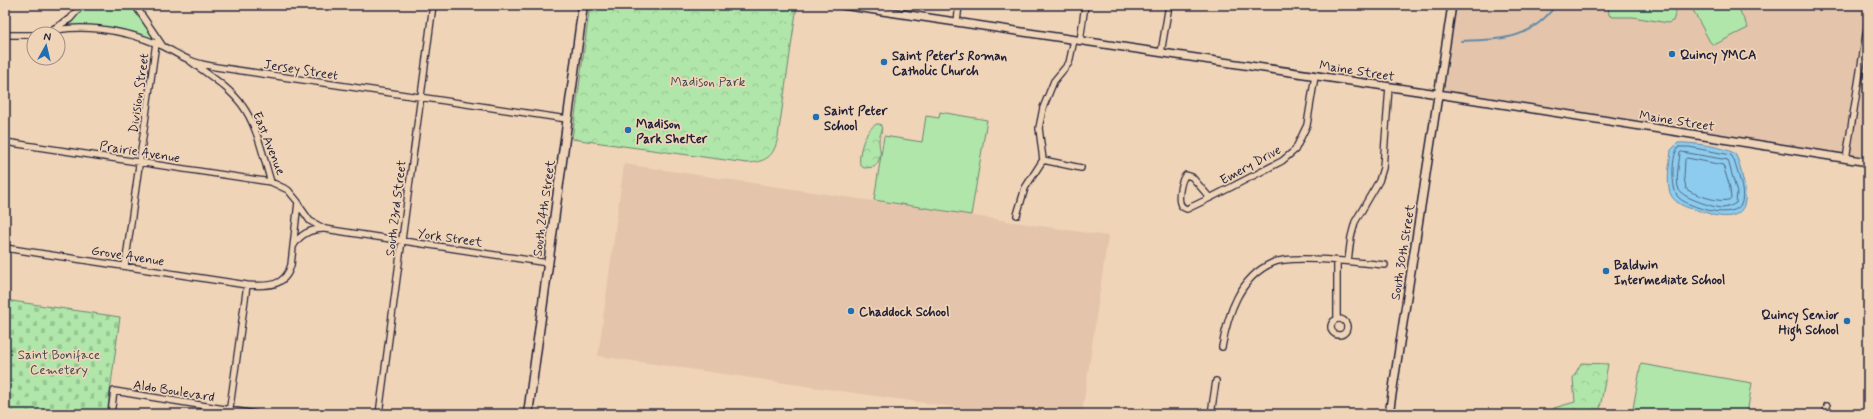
<svg xmlns="http://www.w3.org/2000/svg" width="1873" height="419" font-family="Mynerve,sans-serif">
<style>
.built{fill:#e4c5ab}
.grass{fill:#b0e6a9;stroke:#698472}
.cemetery{fill:url(#cemetery-stones);stroke:#698472}
.park{fill:url(#park-crowns);stroke:#698472}
.water{fill:#8dccee;stroke:#6288a6}
.lines{fill:none;stroke-linecap:round;stroke-linejoin:round}
.shore{stroke:#4d6683;stroke-width:1}
.stream{stroke:#6288a6;stroke-width:2}
.minor-casing{stroke:#22223b;stroke-width:8}
.tertiary-casing{stroke:#22223b;stroke-width:10}
.secondary-casing{stroke:#22223b;stroke-width:11}
.minor{stroke:#f0d4b7;stroke-width:5.5}
.tertiary{stroke:#f0d4b7;stroke-width:7}
.secondary{stroke:#f0d4b7;stroke-width:8}
.poi-dot{fill:#1f6fb2;stroke:#f0d4b7;stroke-width:1.5}
.labels{text-anchor:middle;stroke-width:3.5;stroke-linejoin:round;paint-order:stroke}
.poi-label{font-size:13px;font-weight:bold;fill:#22223b;stroke:#f0d4b7;text-anchor:start}
.street-label{font-size:13px;fill:#22223b;stroke:#f0d4b7}
.park-label{font-size:13px;fill:#3e4951;stroke:#f0d4b7}
</style>
<defs>
<pattern id="cemetery-stones" width="16" height="16" patternUnits="userSpaceOnUse"><rect width="16" height="16" fill="#b0e6a9"/><path d="M2 7V4a2 2 0 0 1 4 0v3zM10 15v-3a2 2 0 0 1 4 0v3z" fill="#97c592"/></pattern>
<pattern id="park-crowns" width="20" height="18" patternUnits="userSpaceOnUse"><rect width="20" height="18" fill="#b0e6a9"/><path d="M2 6a3 3 0 1 1 6 0M12 15a3 3 0 1 1 6 0" fill="none" stroke="#97c592"/></pattern>
</defs>
<rect width="100%" height="100%" fill="#f0d4b7"/>
<filter id="ink" filterUnits="userSpaceOnUse"><feTurbulence type="fractalNoise" baseFrequency=".025" numOctaves="2"/><feDisplacementMap in="SourceGraphic" scale="8" xChannelSelector="R" yChannelSelector="G"/><feConvolveMatrix kernelMatrix="1 2 1 2 8 2 1 2 1" color-interpolation-filters="sRGB"/></filter>
<g filter="url(#ink)">
<path class="built" d="M1452 5H1868V164L1438 98Z
M624 164 1108 236 1082 414H1001L598 356Z"/>
<path class="grass" d="M84 5H133L159 43 127 33 54 29Z
M1608 5H1678L1673 21 1668 23 1633 17H1613L1609 15Z
M1701 5H1737L1748 28 1714 45 1710 42 1693 10Z
M940 112 987 120 971 215 874 200 884 136 922 142 926 116 939 118Z
M1641 364 1752 383 1747 414H1632Z"/>
<path class="cemetery" d="M5 300 120 317 107 414H5Z"/>
<path class="park" d="M590 5H797L778 137C774 156 767 162 747 163L572 139Z
M877 124H880C884 130 880 133 879 140 879 151 884 156 874 167L864 168 860 165C858 153 865 129 877 124Z
M1581 363 1608 364 1599 414H1553L1554 408 1575 402 1573 378Z"/>
<path class="water" d="M1678 143C1689 142 1727 147 1735 154 1740 162 1741 172 1743 180 1749 201 1745 220 1719 216 1713 216 1709 213 1704 212 1692 209 1675 206 1670 193 1666 179 1670 163 1671 150Z"/>
<g class="lines">
<path class="shore" d="M1679 147H1689L1731 155 1734 160C1737 172 1745 190 1742 202 1736 222 1687 207 1678 197 1671 190 1671 152 1679 147Z
M1682 152 1728 160 1737 193 1736 203C1731 206 1727 208 1721 208 1713 207 1683 198 1679 190 1675 180 1679 165 1680 153Z
M1687 158 1723 165 1730 188 1731 199C1721 204 1695 195 1686 189L1684 177 1685 160Z"/>
<path class="stream" d="M1461 41C1502 39 1529 41 1556 5"/>
<defs>
<path id="minor" d="M135 5 162 45
M957 22 959 5
M53 29 70 19 82 5
M38 34C78 22 122 29 160 45 170 49 179 56 190 60 198 64 207 65 216 67L567 119
M5 35H34
M1080 41 1085 5
M1161 53 1169 5
M5 142 271 182
M1846 159 1868 22
M1043 160 1081 168
M1186 175 1192 177 1210 198 1187 209C1183 208 1181 206 1180 203 1178 196 1181 179 1186 175Z
M1210 198 1282 161 1295 150 1307 125 1315 76
M298 204 310 221 325 229 548 263
M1017 215 1025 188 1043 160 1039 128 1043 108 1054 81 1069 63 1074 40
M294 245C301 233 311 229 324 229
M5 248 247 285C266 286 285 288 291 265L298 202 288 190 271 182C263 157 258 127 242 105 229 87 207 74 189 60
M1337 261V319
M1348 261 1351 237 1355 222 1379 181 1383 168 1389 87
M125 266 156 43
M1331 327a8 8 0 1 1 16 0a8 8 0 1 1-16 0Z
M1222 347C1228 314 1239 278 1272 263 1292 254 1361 263 1385 265
M111 414 114 391 255 414
M229 414 247 285
M379 414 433 5
M1211 414 1216 381
M1826 414 1827 406"/>
<path id="tertiary" d="M842 5 1438 94 1868 162
M1389 414 1452 5"/>
<path id="secondary" d="M528 414 583 5"/>
</defs>
<use href="#minor" class="minor-casing"/>
<use href="#tertiary" class="tertiary-casing"/>
<use href="#secondary" class="secondary-casing"/>
<use href="#minor" class="minor"/>
<use href="#tertiary" class="tertiary"/>
<use href="#secondary" class="secondary"/>
</g>
</g>
<g class="poi-dot">
<circle cx="1672" cy="54" r="4"/>
<circle cx="884" cy="62" r="4"/>
<circle cx="816" cy="117" r="4"/>
<circle cx="628" cy="130" r="4"/>
<circle cx="1606" cy="271" r="4"/>
<circle cx="851" cy="311" r="4"/>
<circle cx="1847" cy="321" r="4"/>
</g>
<g class="labels">
<g class="poi-label">
<text x="1680" y="59">Quincy YMCA</text>
<text x="892" y="60">Saint Peter's Roman<tspan x="892" dy="15">Catholic Church</tspan></text>
<text x="824" y="115">Saint Peter<tspan x="824" dy="15">School</tspan></text>
<text x="636" y="128">Madison<tspan x="636" dy="15">Park Shelter</tspan></text>
<text x="1614" y="269">Baldwin<tspan x="1614" dy="15">Intermediate School</tspan></text>
<text x="859" y="316">Chaddock School</text>
<text x="1839" y="319" text-anchor="end">Quincy Senior<tspan x="1839" dy="15">High School</tspan></text>
</g>
<g class="street-label">
<text transform="translate(301 69) rotate(9)" y="5">Jersey Street</text>
<text transform="translate(1357 70) rotate(9)" y="5">Maine Street</text>
<text transform="translate(138 93) rotate(-82)" y="5">Division Street</text>
<text transform="translate(1677 120) rotate(9)" y="5">Maine Street</text>
<text transform="translate(270 143) rotate(68)" y="5">East Avenue</text>
<text transform="translate(140 151) rotate(9)" y="5">Prairie Avenue</text>
<text transform="translate(1250 164) rotate(-29)" y="5">Emery Drive</text>
<text transform="translate(395 208) rotate(-83)" y="5">South 23rd Street</text>
<text transform="translate(543 208) rotate(-82)" y="5">South 24th Street</text>
<text transform="translate(450 237) rotate(8)" y="5">York Street</text>
<text transform="translate(1402 252) rotate(-81)" y="5">South 30th Street</text>
<text transform="translate(128 255) rotate(9)" y="5">Grove Avenue</text>
<text transform="translate(174 390) rotate(9)" y="5">Aldo Boulevard</text>
</g>
<g class="park-label">
<text x="708" y="86">Madison Park</text>
<text x="59" y="359">Saint Boniface<tspan x="59" dy="15">Cemetery</tspan></text>
</g>
</g>
<rect width="1873" height="419" fill="none" stroke="#f0d4b7" stroke-width="20"/>
<rect x="10" y="10" width="1853" height="399" fill="none" stroke="#22223b" stroke-width="1.5" filter="url(#ink)"/>
<g transform="translate(46 46) rotate(8)"><circle r="19" fill="#f0d4b7" stroke="#9e8d85"/>
<path d="M0-3L7 15L0 10L-7 15Z" fill="#1f6fb2"/>
<text y="-6" font-size="11" font-weight="bold" text-anchor="middle" fill="#22223b">N</text>
</g>
</svg>
